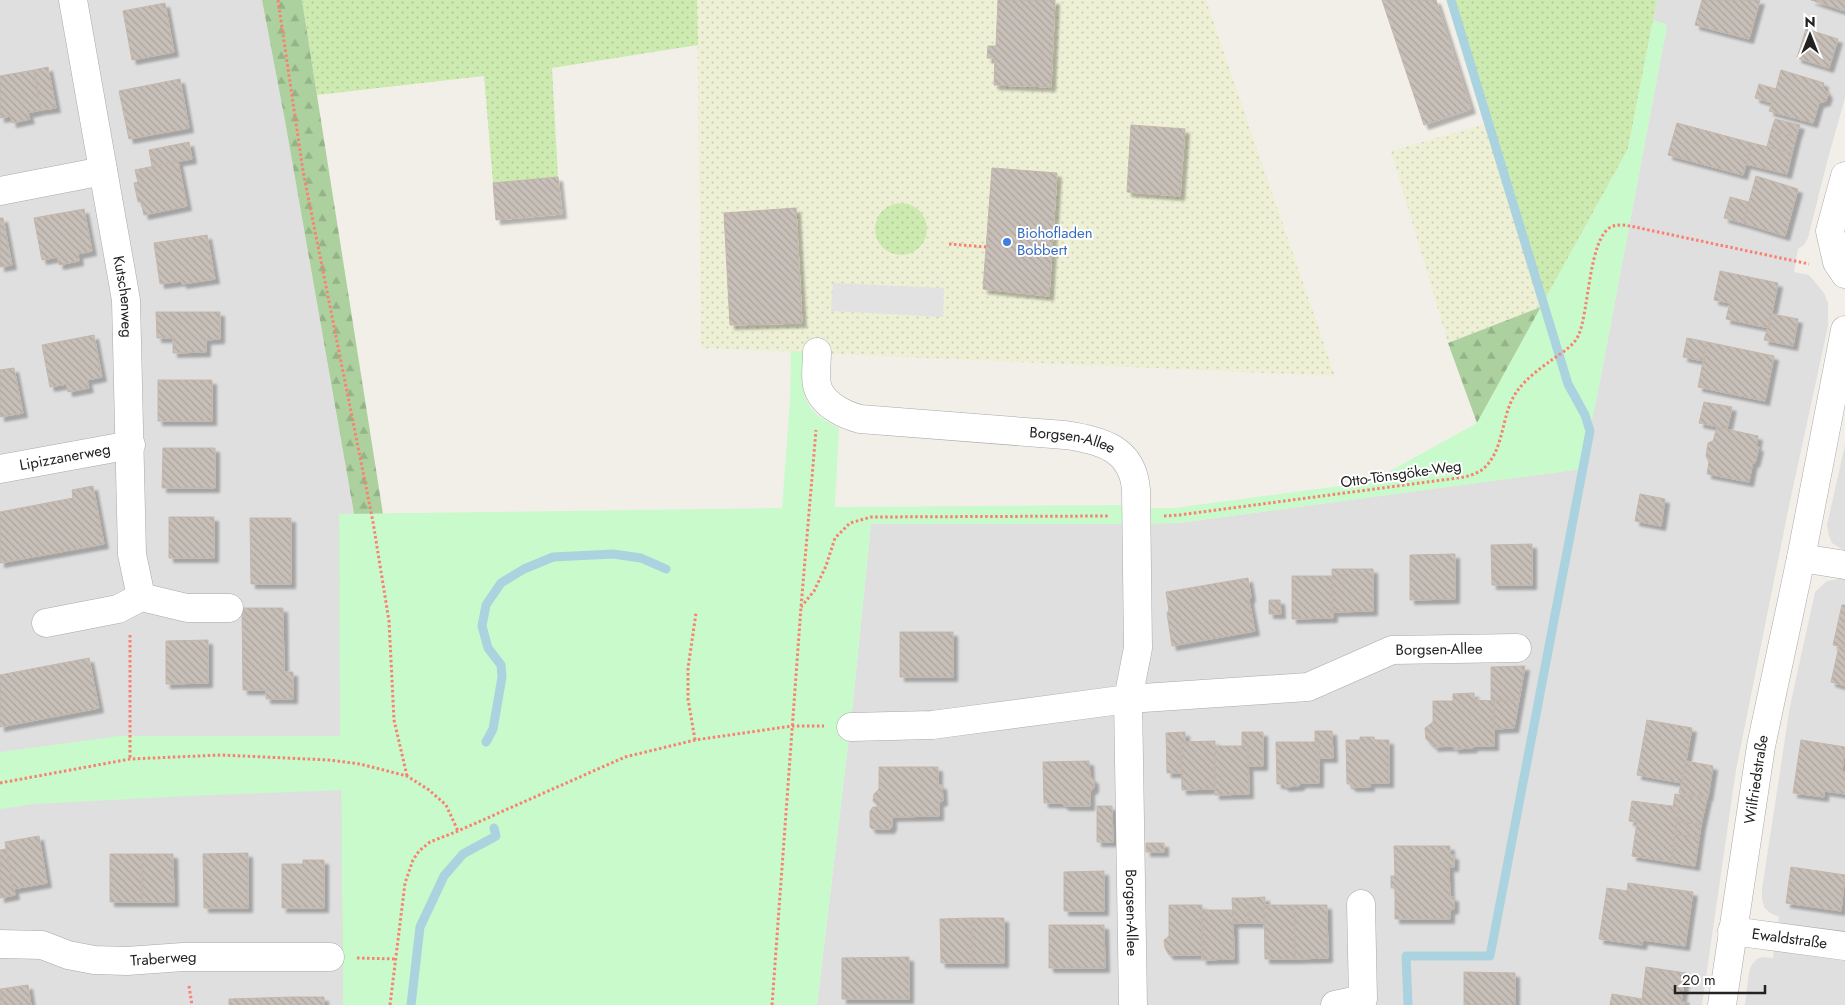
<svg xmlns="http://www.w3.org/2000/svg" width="1845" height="1005" font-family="Jost,sans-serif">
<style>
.residential{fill:#e0dfdf}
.farmland{fill:url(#farmland-dots)}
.grass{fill:url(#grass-dots)}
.forest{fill:url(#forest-firs)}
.park{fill:#c8facc}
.parking{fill:#e2e2e2}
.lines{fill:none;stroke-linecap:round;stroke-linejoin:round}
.stream{stroke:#aad3df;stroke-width:9}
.building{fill:url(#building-back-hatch);stroke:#c4b6ab;filter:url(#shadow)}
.minor-casing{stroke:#a9a9a9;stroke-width:29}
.path{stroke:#fa8072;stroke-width:3;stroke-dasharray:2.5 2.5;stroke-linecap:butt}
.minor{stroke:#fff;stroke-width:28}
.shop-dot{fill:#3f7fe0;stroke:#fff;stroke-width:2}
.labels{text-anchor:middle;stroke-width:4;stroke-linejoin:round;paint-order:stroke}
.shop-label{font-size:15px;fill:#366cbe;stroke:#fff;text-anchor:start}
.street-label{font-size:15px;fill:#222;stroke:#fff}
</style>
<defs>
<pattern id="farmland-dots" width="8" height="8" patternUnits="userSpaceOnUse" patternTransform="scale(1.25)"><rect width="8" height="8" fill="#eef0d5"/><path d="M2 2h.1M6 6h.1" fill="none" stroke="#ccceb7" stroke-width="1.8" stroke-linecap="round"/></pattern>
<pattern id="grass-dots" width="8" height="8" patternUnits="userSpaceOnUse" patternTransform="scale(1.25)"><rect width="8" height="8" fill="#cdebb0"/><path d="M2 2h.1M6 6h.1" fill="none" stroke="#b0c997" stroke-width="1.8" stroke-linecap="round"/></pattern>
<pattern id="forest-firs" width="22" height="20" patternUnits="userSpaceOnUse" patternTransform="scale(1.25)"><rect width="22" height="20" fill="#add19e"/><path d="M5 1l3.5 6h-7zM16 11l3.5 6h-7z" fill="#95b388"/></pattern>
<pattern id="building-back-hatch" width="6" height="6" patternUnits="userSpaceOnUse" patternTransform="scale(1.25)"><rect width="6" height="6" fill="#c7bfb8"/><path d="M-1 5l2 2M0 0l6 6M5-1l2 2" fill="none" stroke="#aba49e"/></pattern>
<filter id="shadow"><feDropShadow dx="4.5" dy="4.5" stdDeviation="1" flood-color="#0004"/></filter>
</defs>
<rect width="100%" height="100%" fill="#f2efe9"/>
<path class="residential" d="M0 0H262L285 121 354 515 339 514 343 1005H0Z
M1657 0H1845V98L1827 162 1808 238 1804 245 1798 249 1794 272 1809 275 1824 293 1828 303V326L1789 506 1736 770 1702 1005H817L852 711 871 524 1178 523 1581 469 1600 381 1667 25 1653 20Z
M1845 445V551L1832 543 1829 536 1827 525Z
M1845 576V1005H1745L1749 972 1752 964 1757 959 1763 957 1773 958 1779 917 1770 913 1764 907 1762 898V889L1790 706 1815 592 1827 581 1844 578Z"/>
<path class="farmland" d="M697 0H1206L1335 376 701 348Z
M1485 124 1541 307 1448 343 1391 151Z"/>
<path class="grass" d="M302 0H697L698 45 552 68 558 177 493 183 484 76 317 95Z
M1447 0H1657L1628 149 1541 307Z
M875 229a26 26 0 1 1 52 0a26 26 0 1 1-52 0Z"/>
<path class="forest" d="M262 0H302L383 514 428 513 343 1005 339 514H354L285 121Z
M1541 307 1477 423 1448 343Z"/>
<path class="park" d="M1653 20 1667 25 1600 381 1582 469 1178 523 1150 524V508H1174L1370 482 1477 423 1628 149Z
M791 351 804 352C804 393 797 408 839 428L835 507 1123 505 1124 524H871L852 711 817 1005H343L341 790 189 796 34 804 0 809V752L120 736H340L339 514 782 508 790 401Z"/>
<path class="parking" d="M833 283 944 288 943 317 831 311Z"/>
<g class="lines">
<path class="stream" d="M486 742 493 729 502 677 501 665 488 648 482 626 486 605 501 583 524 569 553 557 613 554 641 558 666 569
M411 1005 420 927 444 876 463 854 496 836 494 828
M1408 1005 1406 956H1490L1590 431 1585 415 1568 384 1451 0"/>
</g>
<path class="building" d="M998 0H1055L1051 87 994 85 995 58H987L988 46H996Z
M1382 0H1436L1471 109 1424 125Z
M1702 0H1760L1749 39 1695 25Z
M1811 0H1845V10L1844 11Z
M165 3 174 52 132 60 123 11Z
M1806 29 1838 39 1829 68 1797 58Z
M48 67 56 108 41 110 34 70Z
M34 70 41 110 28 113 30 119 12 123 11 116 0 118V76Z
M1781 70 1824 83 1823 87 1828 94 1826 101 1819 103 1813 123 1769 111 1772 103 1755 98 1759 84 1776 89Z
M180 79 189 128 129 139 119 91Z
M1775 119 1800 125 1796 137 1771 131Z
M1677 123 1752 143 1743 175 1668 155Z
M1131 125 1185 129 1180 196 1127 192Z
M1771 131 1796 137 1792 153 1767 147Z
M189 142 192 159 152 166 149 150Z
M1752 143 1792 153 1787 174 1746 164Z
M178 161 187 206 144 215 141 202H138L134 183 138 182 135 170Z
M992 168 1057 173 1049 296 983 289Z
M1756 176 1798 189 1785 236 1743 223Z
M558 177 562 214 496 220 493 183Z
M1730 197 1749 202 1743 223 1724 218Z
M796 208 802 323 730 325 724 213Z
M84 209 92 251 78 254 79 261 59 265 58 257 42 260 34 218Z
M0 218H3L12 265 0 267Z
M207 235 215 279 182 284V281L160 284 154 243Z
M1720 271 1778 283 1769 328 1726 319 1730 303 1714 300Z
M156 312H220V339L206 340V352L173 353V338H157Z
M1772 314 1798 319 1793 346 1764 340Z
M94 335 102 377 87 380 89 388 68 392 67 384 50 387 42 345Z
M1687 338 1707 342 1704 361 1683 357Z
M1707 342 1774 356 1765 401 1698 387Z
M14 368 23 413 0 417V370Z
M158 380H212V421H158Z
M1704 402 1732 407 1727 429 1699 423Z
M1717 427 1758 436 1756 447H1759L1755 463 1753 462 1749 482 1707 474 1709 462 1706 456 1708 443 1713 441Z
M163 448H215V488H162Z
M93 486 104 544 0 563V512L73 498 72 490Z
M1640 494 1665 499 1661 526 1635 521Z
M169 517H214V558H169Z
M250 518H291V584H251Z
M1532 544V585H1492L1491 545Z
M1455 554V599L1410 600V555Z
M1332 569H1373V611L1333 612Z
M1292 576H1332L1333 618 1292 619Z
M1248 578 1251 597 1249 600 1255 631 1172 646 1167 613 1169 610 1166 592Z
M1269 600H1280L1281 614H1269Z
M1842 605H1845V647L1833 645Z
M242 608H283L284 672H293V699H266V690H243Z
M900 632H953V677H900Z
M208 640V683L166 684V641Z
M1839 646 1845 647V686L1831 682Z
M89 658 99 708 0 727V675Z
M1525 666 1519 700 1491 701V667Z
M1474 693V700L1494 701V746H1473V748L1454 749V746L1433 747 1434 744H1431L1426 739 1425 728 1433 722V701H1453V694Z
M1519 700 1514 728 1494 729V701Z
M1647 720 1692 728 1682 783 1637 775Z
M1315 731H1332L1333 758H1319V742H1315Z
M1185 732V742H1181V773H1167L1166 733Z
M1242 732H1263V766H1248V746H1242Z
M1360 737H1374L1375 740H1389V783H1370V787H1351V784H1347L1346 740H1360Z
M1801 740 1845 747 1842 771 1845 772V794L1824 791V797L1793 793Z
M1215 741V789L1182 790 1181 742Z
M1276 742H1319V783H1302L1299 786 1285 787 1282 784H1277Z
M1215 746H1248L1249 794 1215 795Z
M1089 761 1090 777 1094 780V788L1090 791V806H1065L1061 803H1044L1043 762Z
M1686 761 1713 766 1708 797 1679 793Z
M879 767H938V785H942L943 801 939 802V816L892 817V826L890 829H872L870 827V811L873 807H879L873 801 874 794 879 789Z
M1675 794 1707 798 1701 825 1677 821 1679 807H1673Z
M1632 801 1679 807 1671 862 1632 856 1637 822 1629 821Z
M1097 806H1112L1113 842H1097Z
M1677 821 1701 825 1699 838 1675 834Z
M1675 834 1699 838 1695 866 1671 862Z
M39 836 47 883 13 889 5 842Z
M1146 843H1164V852H1146Z
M1394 846H1450V855H1454V867H1449L1450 897H1454V909L1450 910V919H1395V888H1391V876H1395Z
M6 849 15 895 0 898V850Z
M248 853V908H204L203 854Z
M110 854H142V902H110Z
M142 854H173L174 902H142Z
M303 860H324V908H282V864H303Z
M1791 867 1845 875 1841 911 1786 903Z
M1104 871V911H1064V872Z
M1628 883 1693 892 1685 946 1643 940 1642 945 1599 939 1607 888 1627 891Z
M1265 897 1264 923H1248V898Z
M1232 898H1248V923H1233Z
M1169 905H1202V955H1169L1165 948 1164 940 1169 936Z
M1264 905H1294L1295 959H1265Z
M1294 905H1327L1328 958 1295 959Z
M1202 910H1233L1234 959 1202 960Z
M972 918V963H941L940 919Z
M972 918H1004V963H972Z
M1049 925H1104L1105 968H1049Z
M909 957V999H842V958Z
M1646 967 1686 973 1681 1002 1690 1003 1689 1005H1610L1612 994 1642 999Z
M1464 972 1515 973V1005H1464Z
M28 985 31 1005H4L1 989Z
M0 989H1L4 1005H0Z
M292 997V1005H261V998Z
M292 997H324V1005H292Z
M261 998V1005H229V999Z"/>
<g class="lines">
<defs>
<g id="minor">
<path id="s1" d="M73 0 126 300 132 554 141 597 187 608H229"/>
<path d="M1845 176 1830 231 1837 262 1845 274"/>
<path d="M0 191 103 171"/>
<path id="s2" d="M817 352C817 364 814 381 819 391 826 406 845 415 860 419L1065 435C1100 440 1133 448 1136 490L1138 648 1128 699 1133 1005"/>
<path id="s3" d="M0 469 131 445"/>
<path d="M1801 558 1845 565"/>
<path d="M46 623 118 609 141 597"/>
<path id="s4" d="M851 727 932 725 1128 699 1308 687 1392 650 1517 648"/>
<path id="s5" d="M1732 931 1845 946"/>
<path id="s6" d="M0 944 42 945 68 955 94 960 127 961 183 957H330"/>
<path d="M1335 1005 1363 999 1361 904"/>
<path id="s7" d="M1722 1005 1761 746 1801 558 1845 330"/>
</g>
</defs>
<use href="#minor" class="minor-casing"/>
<path class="path" d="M278 0 303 171 373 522 389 621 394 720 407 776
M949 244 986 247
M1164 516 1179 515 1465 477C1471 475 1478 473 1483 469 1506 449 1500 413 1518 390 1525 380 1539 369 1549 362 1559 354 1574 347 1579 334 1589 310 1589 238 1611 227 1617 224 1624 225 1630 226L1809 264
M801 607 814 591 826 566 835 538 850 523 871 517 1108 516
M130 635V759
M695 740 688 699V668L696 613
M0 783 130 759 221 755 329 760 360 764 407 776 429 790 446 805 458 831
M357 958 397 959
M189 986 192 1005
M390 1005 405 883 413 860 419 851 430 842 458 831 625 757 695 740 792 726H824
M772 1005 801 607 816 430"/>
<use href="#minor" class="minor"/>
</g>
<circle class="shop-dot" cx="1007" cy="242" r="5"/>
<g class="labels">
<g class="shop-label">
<text x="1017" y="238">Biohofladen<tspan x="1017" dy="17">Bobbert</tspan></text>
</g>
<g class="street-label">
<text dy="5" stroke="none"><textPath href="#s1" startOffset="301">Kutschenweg</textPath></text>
<text dy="5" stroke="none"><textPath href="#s2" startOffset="304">Borgsen-Allee</textPath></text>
<text dy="5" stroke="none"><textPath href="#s3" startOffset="66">Lipizzanerweg</textPath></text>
<text transform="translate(1401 474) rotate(-8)" y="5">Otto-Tönsgöke-Weg</text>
<text dy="5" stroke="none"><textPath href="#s4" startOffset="598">Borgsen-Allee</textPath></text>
<text dy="5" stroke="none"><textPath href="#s7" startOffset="228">Wilfriedstraße</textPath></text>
<text dy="5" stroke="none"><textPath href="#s2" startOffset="819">Borgsen-Allee</textPath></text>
<text dy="5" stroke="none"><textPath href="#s5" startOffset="58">Ewaldstraße</textPath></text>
<text dy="5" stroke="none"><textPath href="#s6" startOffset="166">Traberweg</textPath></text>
</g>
</g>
<g transform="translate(1810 35)" stroke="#ffffff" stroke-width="4" paint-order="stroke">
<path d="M0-4L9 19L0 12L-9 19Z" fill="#222222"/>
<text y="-8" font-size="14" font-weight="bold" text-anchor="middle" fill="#222222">N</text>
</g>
<path d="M1675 985v8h90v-8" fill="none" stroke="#222222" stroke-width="2.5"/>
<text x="1682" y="985" font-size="15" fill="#222222" stroke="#ffffff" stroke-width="4" paint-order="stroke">20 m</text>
</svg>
